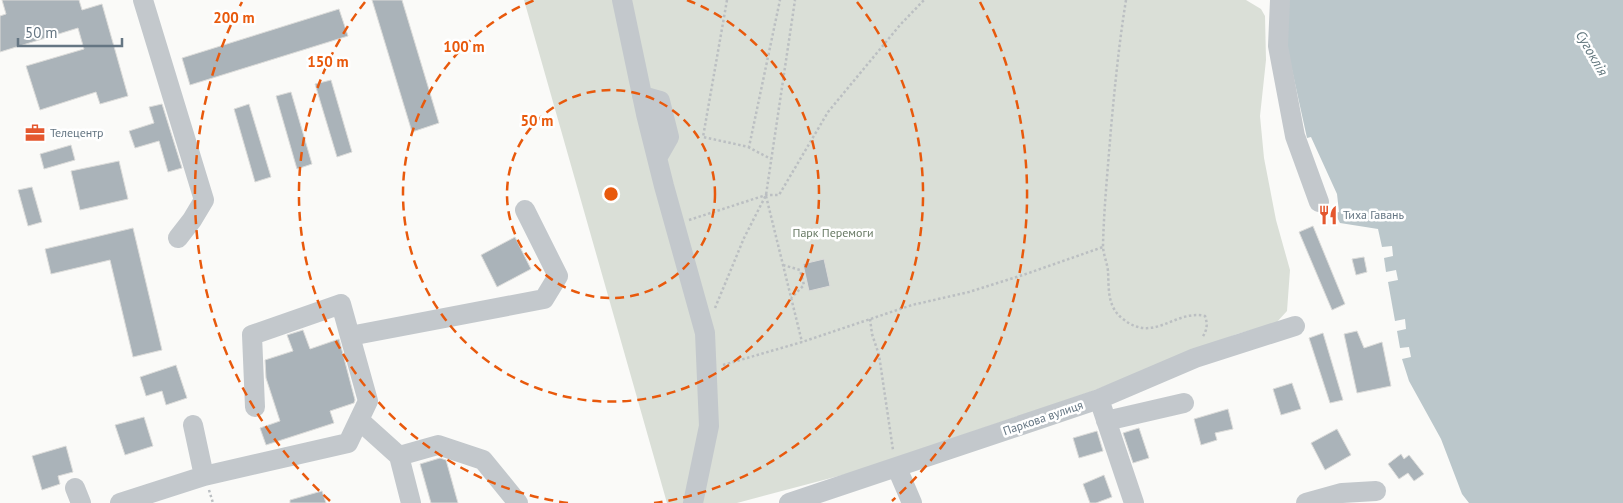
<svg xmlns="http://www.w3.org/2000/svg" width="1623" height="503" font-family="'PT Sans',sans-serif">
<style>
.green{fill:#dadfd7}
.water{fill:#bbc7cb}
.building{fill:#aab3b9;stroke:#dcdcda}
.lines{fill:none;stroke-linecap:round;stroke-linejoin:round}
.path{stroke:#bbbfc2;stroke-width:2.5;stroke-dasharray:2.5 2.5;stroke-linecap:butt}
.minor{stroke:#c3c8cc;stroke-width:20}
.ring{fill:none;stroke:#e8590c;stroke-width:2.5;stroke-dasharray:9 6}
.labels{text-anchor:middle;stroke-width:5;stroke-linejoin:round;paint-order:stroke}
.poi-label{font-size:12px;fill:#657683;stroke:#fff;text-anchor:start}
.park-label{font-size:12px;fill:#687a64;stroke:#fff}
.street-label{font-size:12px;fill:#657683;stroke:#fff}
.water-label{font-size:14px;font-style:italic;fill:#60757c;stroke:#fff}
.centre{fill:#e8590c;stroke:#fff;stroke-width:2.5}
.ring-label{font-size:15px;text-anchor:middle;font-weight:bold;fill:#e8590c;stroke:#fff;stroke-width:5;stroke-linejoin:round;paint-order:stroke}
</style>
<rect width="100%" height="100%" fill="#fafaf8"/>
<path class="green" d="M524 0H1246L1261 9 1265 16 1266 60 1260 116 1264 158 1276 220 1290 270 1287 311 1276 323 1237 334 1090 392 850 473 737 503H667Z"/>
<path class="water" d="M1288 0H1623V503H1469L1462 494 1441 439 1409 381 1402 359 1411 357 1409 347 1400 348 1397 331 1406 329 1405 319 1395 321 1388 282 1398 280 1396 270 1386 272 1384 258 1393 256 1392 246 1382 247 1378 229 1340 223 1335 213 1339 212 1337 194 1311 137 1307 138 1285 38Z"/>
<path class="building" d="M2 0H79L82 10 102 4 128 96 100 104 96 92 40 110 26 66 84 49 78 28 0 52V16L6 14Z
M372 0H402L439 123 412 132Z
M339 9 348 36 190 85 182 58Z
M331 80 352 152 337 157 315 84Z
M291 92 312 164 297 169 276 96Z
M162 104 182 168 168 172 159 141 135 148 129 131 154 123 149 107Z
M249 104 271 177 255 182 234 109Z
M71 145 75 160 44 169 40 154Z
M119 161 128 199 80 210 71 171Z
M32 187 42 222 28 226 18 190Z
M1313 226 1345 304 1332 310 1299 232Z
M133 228 162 350 133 357 110 260 51 274 45 249Z
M515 237 531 269 497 287 481 255Z
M1364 257 1367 272 1356 275 1352 259Z
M824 259 830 286 809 291 803 264Z
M303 330 310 349 339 339 355 400 354 403 330 411 334 423 266 445 260 428 280 421 266 378 265 360 293 351 287 335Z
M1357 331 1364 348 1382 342 1391 386 1357 393 1344 334Z
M1323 333 1343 400 1330 403 1309 338Z
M176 365 187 398 166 405 162 391 146 396 140 377Z
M1292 383 1301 409 1281 415 1273 389Z
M1228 409 1233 429 1215 433 1217 440 1201 445 1194 419Z
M144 417 153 446 125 455 115 425Z
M1139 428 1149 458 1133 463 1123 433Z
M1337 429 1351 455 1325 470 1311 443Z
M1097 431 1103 451 1079 458 1073 438Z
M66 446 73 472 58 476 60 484 42 490 32 456Z
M1401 454 1404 459 1409 455 1424 474 1414 481 1408 473 1399 479 1388 464Z
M440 458 446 460 458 503H431L420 464Z
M1104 475 1112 497 1096 503H1090L1083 484Z
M322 491 326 503H290V500Z"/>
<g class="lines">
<path class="path" d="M727 0 703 137 749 147 780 0
M1126 0C1119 43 1115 85 1111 128 1108 167 1104 206 1103 245 1103 254 1107 262 1108 271 1109 289 1107 307 1123 319 1154 344 1175 309 1205 316 1208 325 1207 330 1202 338
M748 147 771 159
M766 196 802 342
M689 220 766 195H779L828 112 900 25 924 0
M783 265 800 270 804 285 791 298
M715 308 744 238 766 195 795 0
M870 319 872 334 879 355 893 450
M723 365 802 342 912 305 969 292 1023 275 1103 247
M209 490 213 503"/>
<path class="minor" d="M143 0 204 200 192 220 178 238
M622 0 646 114 664 186 705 333 709 426 693 503
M1280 0 1278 46 1295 136 1319 202
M642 96 660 101 669 137 657 158
M350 336 544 299 558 276 525 210
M1099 399 1134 503
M359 420 399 456 411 503
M1106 421 1184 403
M193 425 204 476
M399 456 438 445 483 460 518 503
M897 468 912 503
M75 488 81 503
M120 503 204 476 348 443 368 401 341 304 252 335 255 407
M789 503 1099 399 1195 358 1295 326
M1306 503 1342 493 1376 491"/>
</g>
<g class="ring">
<circle cx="611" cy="194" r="104"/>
<path d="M687 0A208 208 0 1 1 535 0"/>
<path d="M568 503A312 312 0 0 1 365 2M857 2A312 312 0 0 1 654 503"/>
<path d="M330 501A416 416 0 0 1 242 2M980 2A416 416 0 0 1 892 501"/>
</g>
<defs>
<symbol id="office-bare" viewBox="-9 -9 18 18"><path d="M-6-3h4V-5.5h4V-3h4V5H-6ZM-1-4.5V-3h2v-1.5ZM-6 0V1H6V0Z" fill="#e4572e" stroke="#fff" stroke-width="2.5" paint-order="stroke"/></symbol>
<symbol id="restaurant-bare" viewBox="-9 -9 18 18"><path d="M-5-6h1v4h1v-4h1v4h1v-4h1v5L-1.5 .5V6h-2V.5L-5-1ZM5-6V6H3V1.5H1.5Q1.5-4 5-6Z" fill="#e4572e" stroke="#fff" stroke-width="2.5" paint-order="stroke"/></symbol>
</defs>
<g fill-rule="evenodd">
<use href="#office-bare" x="21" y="119" width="28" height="28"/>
<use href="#restaurant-bare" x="1314" y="201" width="28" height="28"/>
</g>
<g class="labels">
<g class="poi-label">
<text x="50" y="137">Телецентр</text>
<text x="1343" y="219">Тиха Гавань</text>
</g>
<g class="park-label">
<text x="833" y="237">Парк Перемоги</text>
</g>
<g class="street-label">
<text transform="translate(1043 418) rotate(-19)" y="4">Паркова вулиця</text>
</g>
<g class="water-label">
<text transform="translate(1592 53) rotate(60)" y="5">Сугоклія</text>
</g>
</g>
<circle cx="611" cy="194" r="8" class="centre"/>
<g class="ring-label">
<text x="234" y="23">200 m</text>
<text x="464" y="52">100 m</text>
<text x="328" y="67">150 m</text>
<text x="537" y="126">50 m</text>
</g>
<path d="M18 38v8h104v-8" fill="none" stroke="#657683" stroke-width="2.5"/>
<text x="25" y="38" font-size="15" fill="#657683" stroke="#ffffff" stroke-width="4" paint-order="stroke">50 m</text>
</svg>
